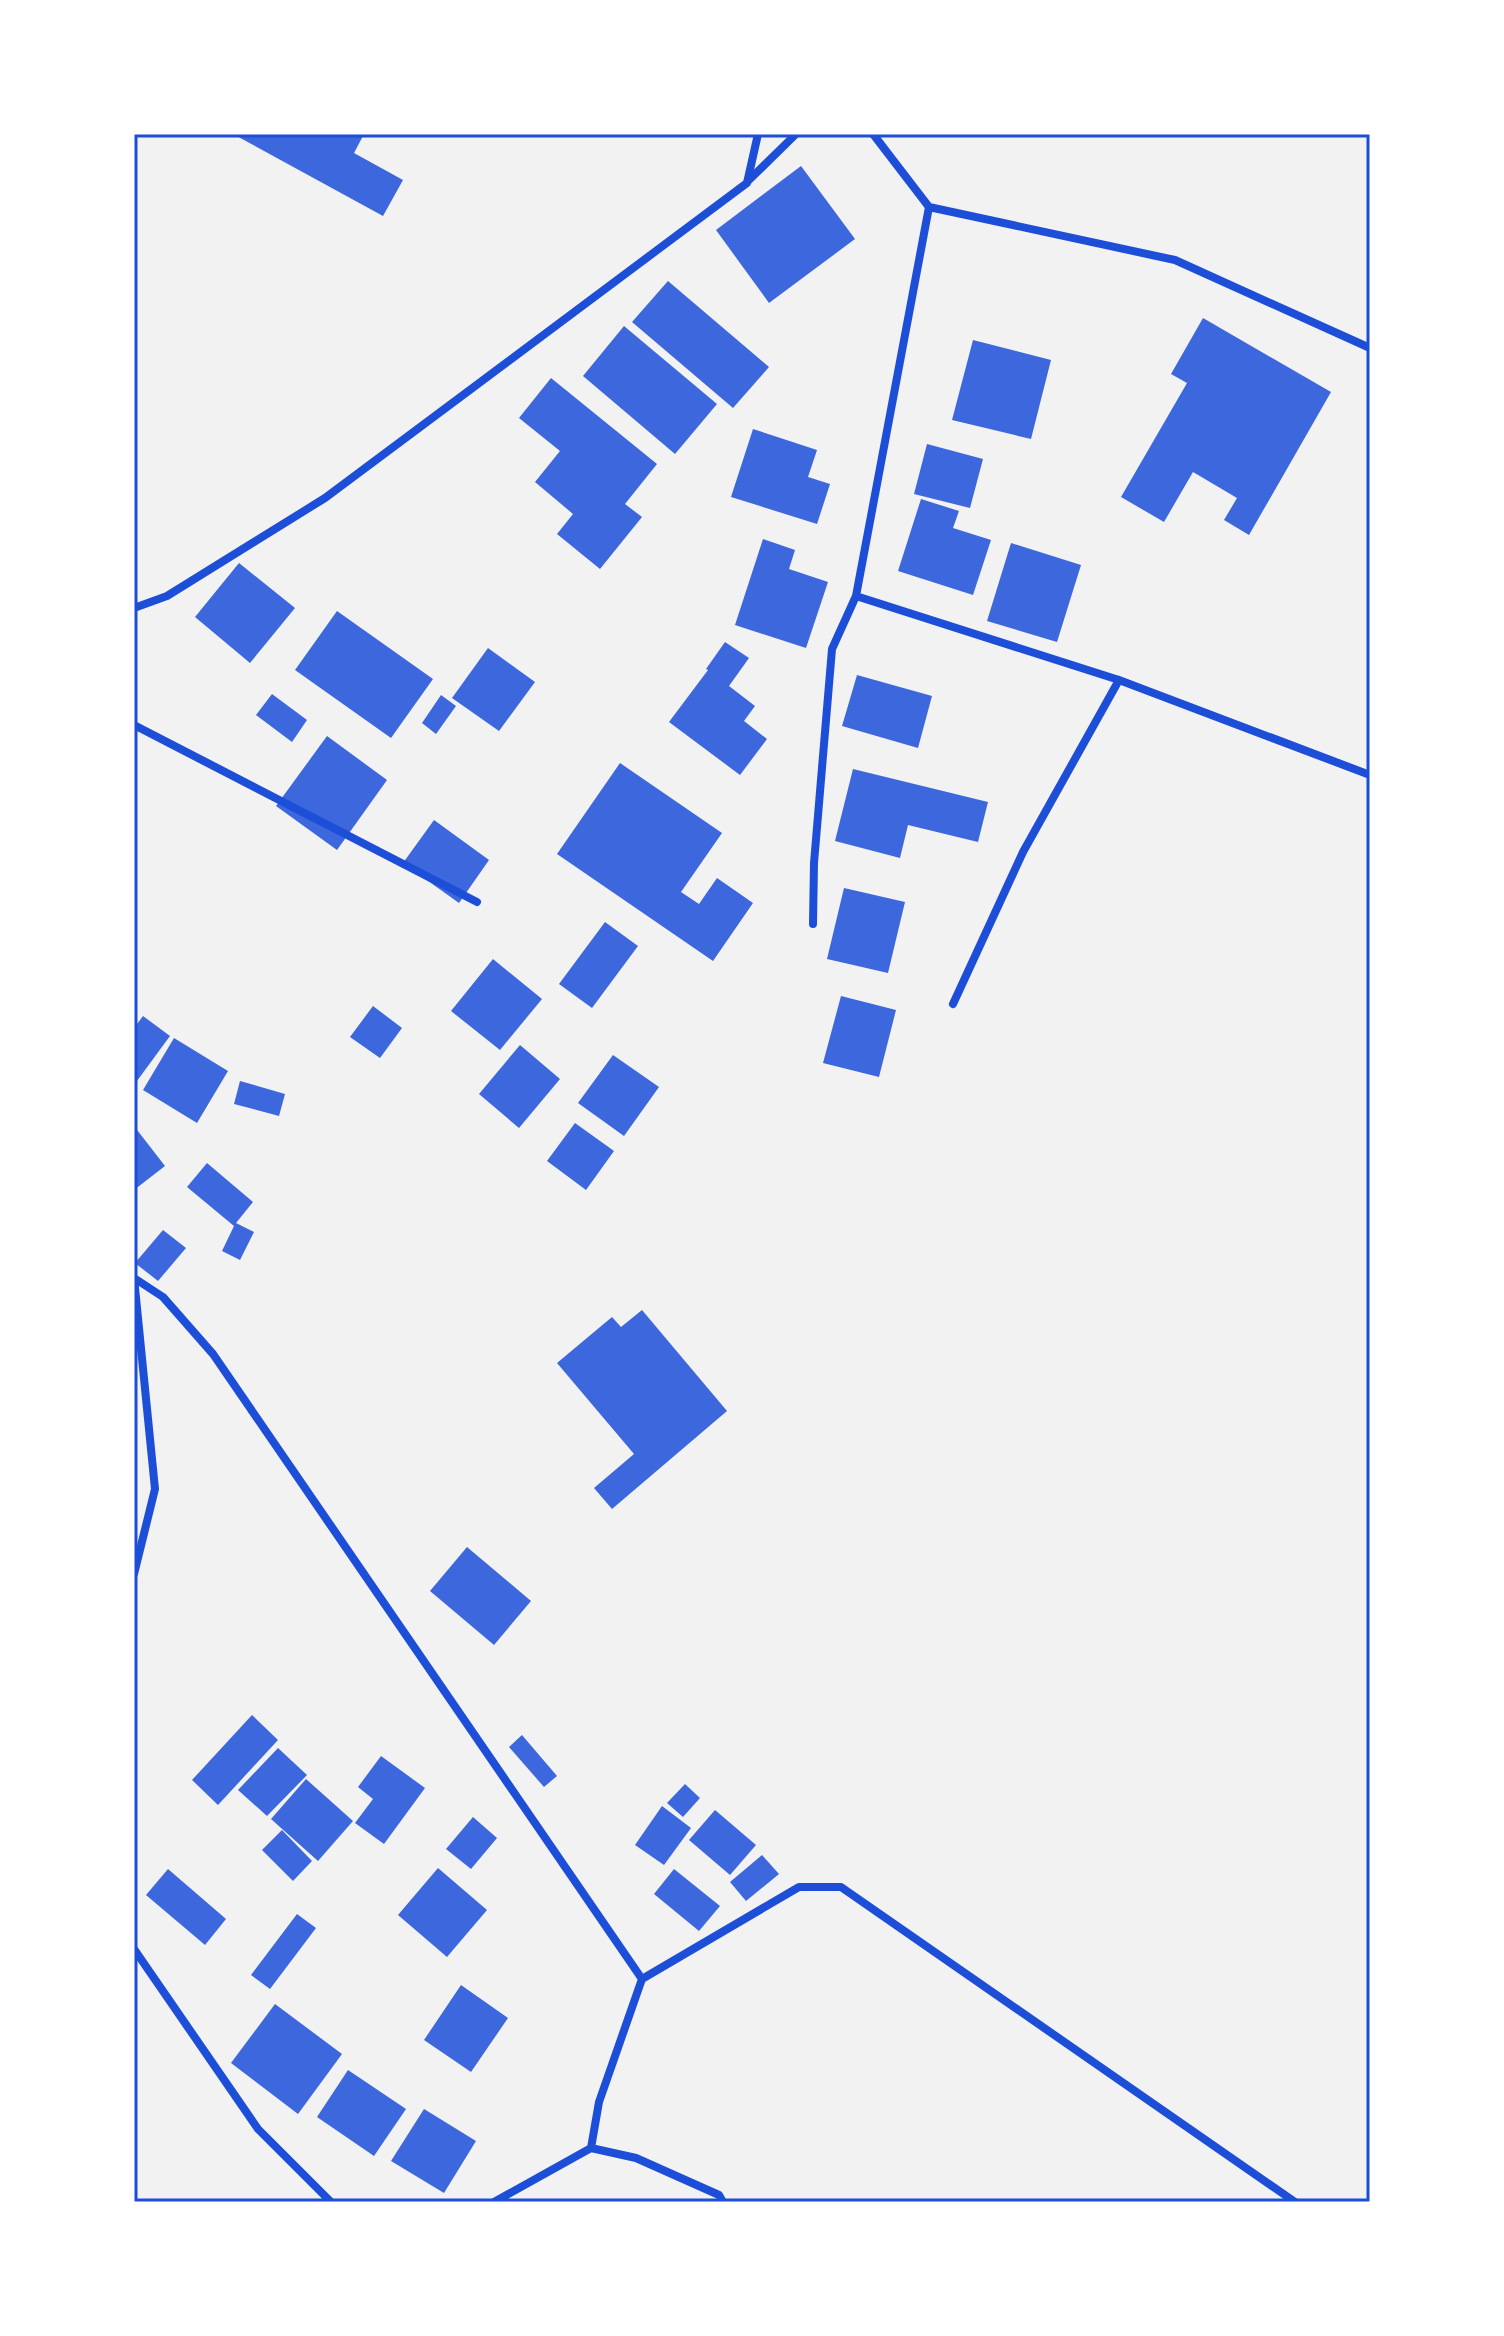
<svg xmlns="http://www.w3.org/2000/svg" width="1504" height="2336" font-family="Ubuntu,sans-serif">
<style>
.building{fill:#3d67dc}
.lines{fill:none;stroke-linecap:round;stroke-linejoin:round}
.minor{stroke:#1d4ed8;stroke-width:8}
.neatline{fill:none;stroke:#1d4ed8;stroke-width:3}
</style>
<rect width="100%" height="100%" fill="#f2f2f2"/>
<path class="building" d="M233 134H364L354 153 403 180 383 216Z
M801 166 855 239 769 303 716 230Z
M668 281 769 367 733 408 632 322Z
M1203 318 1331 392 1249 535 1224 520 1237 498 1193 472 1164 522 1121 497 1187 383 1171 374Z
M624 326 717 404 675 454 583 376Z
M973 340 1051 360 1031 439 952 420Z
M551 378 657 464 625 504 642 517 600 569 557 534 573 514 535 482 560 451 519 418Z
M753 429 817 450 808 477 830 484 817 524 731 497Z
M927 444 983 459 970 508 914 494Z
M921 499 959 511 953 528 991 540 973 595 898 571Z
M763 539 795 550 789 569 828 582 806 648 735 625Z
M1011 543 1081 565 1057 642 987 621Z
M239 563 295 608 250 663 195 617Z
M337 611 433 679 391 738 295 670Z
M725 642 749 658 729 686 755 706 744 721 767 739 740 775 669 722 708 670 706 669Z
M488 648 535 682 499 731 452 698Z
M857 675 932 696 918 748 842 726Z
M272 694 307 720 292 742 256 715Z
M441 695 456 706 436 734 422 723Z
M327 736 387 780 337 850 276 806Z
M620 763 722 833 681 892 699 904 717 878 753 903 713 961 557 854Z
M853 769 988 802 978 842 908 825 900 858 835 841Z
M434 820 489 860 459 903 403 863Z
M844 888 905 902 888 973 827 959Z
M605 922 638 946 592 1008 559 984Z
M493 959 542 999 500 1050 451 1011Z
M841 996 896 1010 879 1077 823 1063Z
M373 1006 402 1028 380 1058 350 1037Z
M143 1016 170 1036 134 1085V1028Z
M174 1038 228 1071 197 1123 143 1090Z
M520 1045 560 1079 519 1128 479 1094Z
M613 1055 659 1087 624 1136 578 1103Z
M240 1081 285 1094 279 1116 234 1104Z
M575 1123 614 1151 586 1190 547 1161Z
M134 1126 165 1166 134 1190Z
M207 1163 253 1202 236 1223 254 1232 240 1260 222 1251 234 1226 187 1187Z
M163 1230 186 1248 158 1281 135 1263Z
M642 1310 727 1411 612 1509 594 1488 634 1454 557 1363 612 1317 621 1327Z
M467 1547 531 1601 494 1645 430 1591Z
M252 1715 278 1740 218 1805 192 1780Z
M522 1735 557 1776 544 1787 509 1747Z
M278 1748 307 1775 267 1816 238 1790Z
M381 1756 425 1788 384 1844 355 1823 373 1799 358 1787Z
M306 1779 353 1821 318 1861 271 1819Z
M685 1784 700 1798 683 1817 667 1803Z
M662 1806 691 1828 664 1865 635 1845Z
M715 1810 756 1845 730 1875 689 1840Z
M473 1817 497 1838 471 1869 446 1849Z
M282 1830 312 1861 293 1881 262 1850Z
M762 1855 779 1874 746 1901 730 1882Z
M438 1868 487 1910 447 1957 398 1915Z
M168 1869 226 1919 205 1945 146 1895Z
M674 1869 720 1906 699 1931 654 1894Z
M297 1914 316 1928 270 1989 251 1975Z
M461 1985 508 2018 471 2072 424 2040Z
M275 2004 342 2054 298 2114 231 2063Z
M348 2070 406 2109 374 2156 317 2117Z
M424 2109 476 2141 444 2193 391 2161Z"/>
<g class="lines">
<path class="minor" d="M747 182 796 134
M929 207 1175 260 1370 348
M856 596 1119 680 1370 775
M134 608 167 596 325 498 747 183 758 134
M134 725 477 902
M813 924 814 863 832 649 856 596 929 207 873 134
M953 1004 1023 852 1119 680
M134 1574 155 1489 134 1278 163 1297 213 1354 642 1979
M134 1949 258 2129 331 2202
M591 2148 599 2102 642 1979 799 1887H841L1295 2202
M494 2202 591 2148 636 2158 719 2195 723 2202"/>
</g>
<rect width="1504" height="2336" fill="none" stroke="#ffffff" stroke-width="272"/>
<rect x="136" y="136" width="1232" height="2064" class="neatline"/>
</svg>
